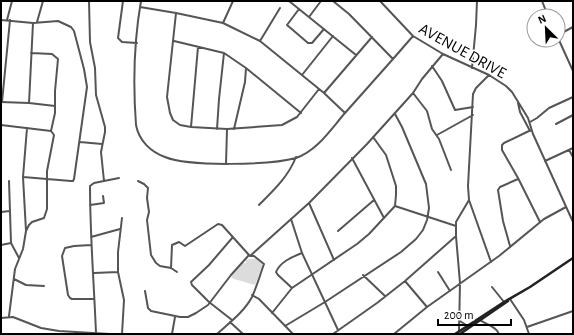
<svg xmlns="http://www.w3.org/2000/svg" width="574" height="335" font-family="'Alegreya Sans',sans-serif">
<style>
.green{fill:#dcdcdc}
.lines{fill:none;stroke-linecap:round;stroke-linejoin:round}
.street{stroke:#555;stroke-width:2}
.secondary{stroke:#222;stroke-width:2.5}
.labels{text-anchor:middle;stroke-width:3;stroke-linejoin:round;paint-order:stroke}
.street-label{font-size:16px;fill:#000;stroke:#fff}
</style>
<rect width="100%" height="100%" fill="#fff"/>
<path class="green" d="M250 259H256L263 264 255 285 234 279 231 277 242 263H246V260Z"/>
<g class="lines">
<path class="street" d="M89 1 90 42 95 68 96 95 105 127V132L101 152 104 181
M123 1 118 38 122 42 137 43
M141 1C134 41 133 85 136 125 139 141 151 152 165 157 189 167 271 165 296 158 317 151 331 129 345 113
M289 1 356 55
M380 1 413 36 443 54 489 75 506 86 512 92 528 118 533 134 573 222
M542 1 548 16
M140 7 176 13 223 23 260 41 324 93 345 113 393 59 349 14 333 1
M299 9 287 25 308 43H312L324 29
M176 13 167 97 170 113 173 120 180 125 191 127 227 129 282 125 297 117 319 89
M309 17 321 1
M1 20 33 23 58 21 71 27 74 31 84 69 87 87 74 179 73 181H71L23 177 26 231
M7 20 12 1
M37 22 43 1
M223 23 233 1
M558 35 573 27
M558 38 573 71
M174 41 224 53 246 68 301 113
M260 41 280 8
M31 53 52 54 58 59 55 91V113L51 131
M393 59 413 36
M432 66 442 81 455 110 473 107
M472 68 476 25 477 1
M302 75 333 36
M489 75 476 88 473 94 468 186 469 200 491 262
M324 93 372 37
M413 93 427 111 432 129 439 139 451 170
M1 102 29 103 33 23
M2 102 10 20
M29 103 55 106
M518 103 520 112 530 131
M530 122 537 118 549 108 573 97
M556 124 573 115
M1 125 51 131 54 135 47 171V209L44 218 32 222 29 225 26 231 23 249 15 269 9 316
M191 127 198 47
M217 129 219 99 224 53
M234 129 245 82 246 68
M529 131 504 143 502 145V150L518 178 540 222
M437 135 473 115
M80 142 102 144
M569 150 573 157
M352 158 384 218
M545 161 573 148
M226 164 227 129
M23 177 27 128
M9 181 11 243 19 258
M138 181 144 184 148 188 147 198 149 212 147 220 151 255 156 263 160 266 171 268 177 272
M309 203 334 260
M90 205 104 203 103 196
M259 205C274 190 288 177 296 157
M395 206 456 226
M1 212 10 211
M122 218 118 252V272L124 300 122 334
M291 219 302 253 338 330
M338 231 374 200
M91 237 120 229
M1 245 11 243
M91 245 74 246 65 248 62 256 68 295 70 298 72 299H94
M1 246V257
M510 246 503 221 498 190 500 187 518 179
M171 268 172 245 179 242 185 246 218 224 222 225 249 255
M438 272 450 291
M94 273 118 272
M363 275 385 296
M14 279 26 285 44 286
M405 281 427 307
M492 287 504 302
M292 288 278 275 276 272C280 262 292 257 302 253
M145 291 148 308 151 311 180 317H188L196 313 208 305 231 275 249 255
M252 295 259 299 293 334
M510 299 524 320 529 334
M272 313 292 288 357 244 369 234 395 206 396 195V186L386 155 373 137
M1 318 13 317 41 328 59 331 110 334
M232 320 209 302 192 285 191 282 209 265 233 237
M480 320C487 325 496 326 499 334
M460 321 469 327
M230 322 243 334
M285 326 325 302 401 252 416 239 423 230 427 220 429 208 426 184 402 127 395 114
M527 327 573 311
M459 331 460 283 456 236V222L469 200
M96 333C94 284 90 235 90 186L94 183 119 178
M172 334 175 317
M217 334C229 323 244 312 252 297 257 286 260 275 264 264L254 256H250L309 203 367 144 413 93 422 79 443 54
M333 334 377 303 405 281 456 236
M394 334 427 307 499 256 544 219 566 207"/>
<path class="secondary" d="M455 334 504 302 530 287 573 258
M460 334 508 301"/>
</g>
<g class="labels">
<g class="street-label">
<text transform="translate(463 50) rotate(29)" y="6">AVENUE DRIVE</text>
</g>
</g>
<rect width="574" height="335" fill="none" stroke="#000000" stroke-width="4"/>
<g transform="translate(546 28) rotate(336)"><circle r="19" fill="#ffffff" stroke="#999999"/>
<path d="M0-3L7 15L0 10L-7 15Z" fill="#000000"/>
<text y="-6" font-size="11" font-weight="bold" text-anchor="middle" fill="#000000">N</text>
</g>
<path d="M438 319v6h73v-6" fill="none" stroke="#000000" stroke-width="2"/>
<text x="444" y="319" font-size="12" fill="#000000" stroke="#ffffff" stroke-width="3" paint-order="stroke">200 m</text>
</svg>
